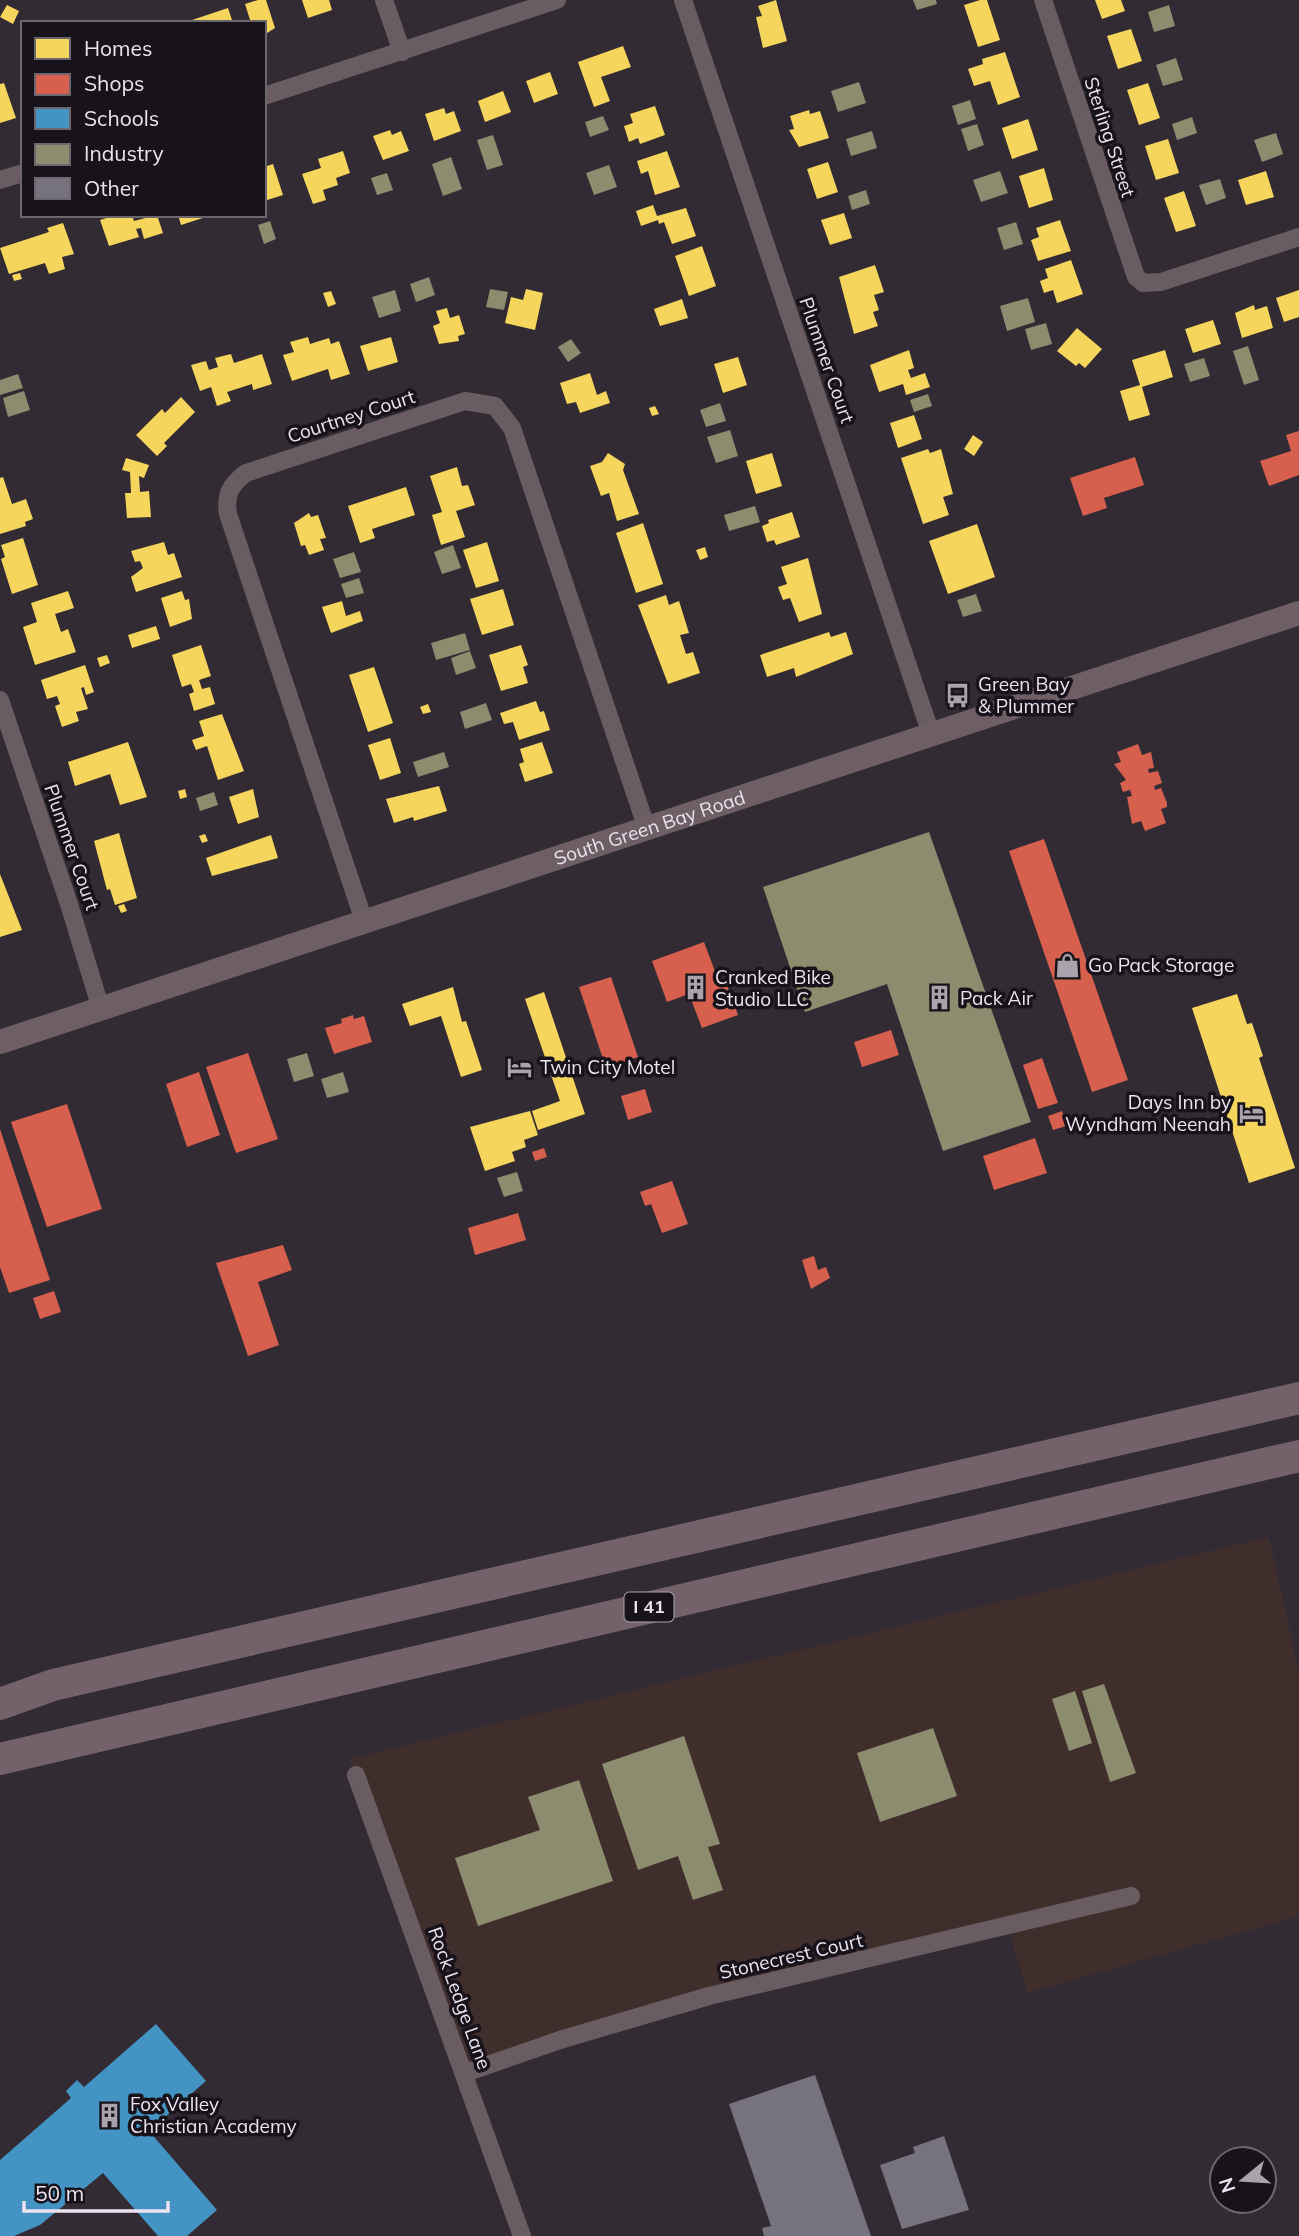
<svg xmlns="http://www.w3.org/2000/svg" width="1299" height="2236" font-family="Mulish,sans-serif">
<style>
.industrial{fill:#402e2d}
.homes{fill:#f6d55c}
.shops{fill:#d6604d}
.schools{fill:#4393c3}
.industry{fill:#8c8c6e}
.building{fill:#76727e}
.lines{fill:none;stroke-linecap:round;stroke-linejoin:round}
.minor{stroke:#6a5d61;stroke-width:18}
.secondary{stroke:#6e5f64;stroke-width:24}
.motorway{stroke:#736269;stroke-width:32}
.labels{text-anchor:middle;stroke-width:7;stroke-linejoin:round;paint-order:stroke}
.shield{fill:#18121a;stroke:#aca4af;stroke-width:2}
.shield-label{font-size:18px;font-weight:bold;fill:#ebe3ef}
.street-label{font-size:19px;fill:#ebe3ef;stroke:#18121a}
.poi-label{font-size:19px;fill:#ebe3ef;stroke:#18121a;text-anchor:start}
</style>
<rect width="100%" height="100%" fill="#322b34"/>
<path class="industrial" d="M1269 1537 1299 1672V1916L1027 1993 1008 1926 825 1970 465 2073 349 1759Z"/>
<path class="homes" d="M258 0H266L275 28 264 35V23H251L245 4Z
M302 0H329L332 10 308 18Z
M776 0 787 41 763 48 756 17 762 16 758 6Z
M980 0H987L1000 40 978 47 964 5Z
M1095 0H1121L1125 11 1102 19Z
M7 5 19 11 13 24 0 17Z
M228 8 233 23H186V22Z
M1131 29 1142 61 1118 69 1107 36Z
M623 46 631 67 601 77 610 101 594 107 578 62Z
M1005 52 1020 97 998 105 990 81 974 86 968 69 983 64 982 59Z
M550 72 558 94 534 103 526 81Z
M4 83 16 118 0 123V84Z
M1148 83 1160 118 1139 125 1127 90Z
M503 91 511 112 485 122 478 101Z
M655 106 665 135 640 144 638 138 629 142 624 126 633 123 630 114Z
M444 108 446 114 454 111 461 131 434 141 425 114Z
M809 110 810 114 820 111 829 138 799 147 789 130 794 129 790 116Z
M1028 119 1038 150 1012 159 1002 128Z
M390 130 392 135 401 131 409 151 383 160 373 136Z
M1168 139 1179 173 1156 180 1145 146Z
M343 151 350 173 336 178 338 185 323 190 326 200 313 204 302 174 321 168 318 159Z
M667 151 680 187 655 195 648 171 641 174 637 161Z
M828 162 838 192 817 199 807 169Z
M273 164 283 195 264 201V167Z
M1044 168 1053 200 1029 208 1019 176Z
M1266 171 1274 197 1246 205 1238 180Z
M1184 191 1196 226 1176 232 1164 198Z
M653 205 657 216 686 208 696 236 672 244 664 222 659 224 658 220 641 226 636 211Z
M844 213 852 238 830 245 821 220Z
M116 215H132L134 221 157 215 163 233 144 239 141 228 136 229 139 237 109 246 100 220Z
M178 215H209V216L181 225Z
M1060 220 1071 251 1038 261 1031 240 1039 237 1036 228Z
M63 223 74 254 62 257 65 269 49 274 45 263 9 274 0 248 49 232 47 228Z
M702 246 716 286 689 296 675 256Z
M1071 260 1083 294 1057 303 1053 290 1044 293 1040 281 1048 278 1045 269Z
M875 265 884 292 874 295 879 310 873 312 878 326 854 334 839 277Z
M20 273 22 279 14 281 12 275Z
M526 289 543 293 535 330 505 323 511 297 523 300Z
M1299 290V317L1284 322 1276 298Z
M331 291 336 304 328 307 323 293Z
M682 299 688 318 660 326 654 309Z
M1254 305 1255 310 1267 306 1273 328 1242 338 1235 313Z
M447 308 450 318 459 315 465 334 458 336 459 341 439 344 433 326 440 323 436 311Z
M1213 320 1221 344 1193 353 1185 329Z
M1077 328 1102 349 1085 368 1079 363 1076 366 1057 351Z
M308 337 310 344 329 338 331 344 339 341 350 374 331 380 328 369 292 381 283 355 294 352 290 342Z
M391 337 398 362 368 371 360 346Z
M909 350 914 368 908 370 911 378 925 373 930 387 906 395 903 384 879 392 870 365Z
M1165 350 1173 377 1142 387 1150 415 1129 421 1120 391 1140 385 1132 360Z
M231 354 234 363 262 354 272 384 253 390 252 384 227 392 231 401 217 406 211 387 200 391 191 365 206 361 209 370 218 367 215 358Z
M738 357 747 385 723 393 714 364Z
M590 373 597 395 606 391 610 403 580 413 576 402 567 404 560 383Z
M181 397 195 412 164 443 167 446 157 456 136 435 162 409 165 413Z
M655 406 659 414 652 416 649 408Z
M914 415 922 439 898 448 890 423Z
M973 435 983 442 974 456 964 449Z
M928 449 930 453 941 449 953 494 943 497 949 515 923 524 901 458Z
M608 453 625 464 623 470 639 514 617 521 609 493 601 496 590 466 602 462Z
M772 453 782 486 756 494 746 461Z
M126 458 149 465 144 478 139 476 140 492 149 491 151 517 127 518 125 493H131L130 472 122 470Z
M457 467 462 486 468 485 475 505 456 511 465 537 441 545 432 515 442 512 430 476Z
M3 477 12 504 26 499 33 519 25 522 26 526 0 534V478Z
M406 487 415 515 372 529 375 538 360 543 348 506Z
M792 512 800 537 776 545 774 540 767 542 762 526 769 523 768 520Z
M309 513 311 517 318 515 326 538 320 539 324 550 309 555 305 545 301 546 294 523Z
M643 523 663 584 636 593 616 533Z
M977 524 995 577 948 594 929 541Z
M23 538 38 585 12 594 1 559 5 557 1 545Z
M164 542 168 555 174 553 182 577 136 592 131 577 143 568 140 561 135 562 131 551Z
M487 542 499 581 476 588 463 550Z
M705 547 708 557 700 560 696 550Z
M808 558 822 614 799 622 790 598 783 600 778 587 787 584 781 567Z
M503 589 514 625 482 635 470 599Z
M68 591 74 608 55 614 61 632 68 629 76 652 35 665 23 627 37 622 31 603Z
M182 591 185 600 189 599 192 619 170 627 161 598Z
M666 595 669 605 679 601 689 633 680 635 686 654 693 652 700 673 668 684 638 605Z
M342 601 346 616 360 611 363 621 331 633 322 607Z
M156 626 160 639 132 648 128 635Z
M829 632 831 637 846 632 853 654 796 677 794 668 767 677 760 655Z
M201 645 211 676 199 680 202 689 210 687 215 704 194 711 189 694 194 692 191 684 182 687 172 655Z
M521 645 528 665 523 667 528 683 501 691 489 655Z
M107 655 110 663 100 667 97 658Z
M85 665 94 692 86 695 84 687 81 688 88 709 76 712 79 721 62 727 55 706 60 704 57 696 47 699 41 680Z
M374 667 393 723 368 732 349 675Z
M536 701 540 712 544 711 550 730 519 740 513 722 504 724 500 713Z
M428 704 431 712 423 714 420 707Z
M222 714 244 771 218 780 207 746 196 750 192 740 204 736 199 721Z
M390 738 401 773 380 780 368 745Z
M128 742 147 797 120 805 110 774 75 786 68 762Z
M542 742 553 773 525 782 519 764 524 762 520 749Z
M439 786 447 811 414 821 413 817 394 823 386 799Z
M185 789 187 797 180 799 178 791Z
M253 789 259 817 238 824 229 797Z
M119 833 137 898 115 905 110 889 107 890 94 841Z
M205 834 208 841 202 843 199 836Z
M271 835 278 858 212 876 206 858Z
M0 874 22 930 0 937Z
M124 904 127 911 121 913 118 906Z
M453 987 462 1022 466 1021 482 1070 461 1077 441 1016 410 1026 402 1004Z
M544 992 585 1114 538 1130 532 1111 560 1101 525 999Z
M1237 994 1247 1024 1252 1023 1263 1056 1259 1058 1295 1168 1249 1183 1192 1008Z
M530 1111 538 1135 524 1140 526 1147 512 1152 515 1161 485 1171 470 1127Z"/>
<path class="shops" d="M1299 431V475L1269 486 1260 461 1291 451 1286 435Z
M1135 457 1144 485 1104 498 1107 508 1083 516 1070 478Z
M1138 744 1142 755 1151 752 1154 768 1148 769 1149 773 1158 771 1162 783 1154 786 1155 790 1161 788 1167 803V807L1161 809 1166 823 1145 831 1141 821 1132 824 1127 797 1132 796 1130 790 1123 792 1120 783 1126 780 1114 764 1121 762 1117 752Z
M1044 839 1128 1080 1092 1092 1009 851Z
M704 942 719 982 725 979 738 1015 702 1028 689 994 667 1002 652 961Z
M611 977 638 1057 606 1068 579 987Z
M353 1015 354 1019 364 1016 372 1042 334 1054 325 1028 342 1023 341 1019Z
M891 1030 899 1055 862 1067 854 1042Z
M248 1053 278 1139 236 1153 206 1067Z
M1042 1058 1058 1103 1038 1109 1023 1065Z
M199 1072 220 1135 187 1147 166 1084Z
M645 1089 652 1112 628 1120 621 1096Z
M67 1104 102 1209 47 1227 11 1122Z
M1062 1111 1066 1126 1053 1130 1048 1116Z
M0 1129 50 1280 9 1293 0 1267Z
M1035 1138 1047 1173 994 1190 983 1156Z
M544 1148 547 1157 535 1161 532 1152Z
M672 1181 688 1224 662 1233 651 1204 645 1206 640 1192Z
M518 1213 526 1240 475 1255 468 1228Z
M283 1245 292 1270 258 1282 279 1345 248 1356 216 1263Z
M814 1256 818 1270 826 1267 830 1278 811 1289 802 1260Z
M54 1291 61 1312 40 1319 33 1298Z"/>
<path class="schools" d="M156 2024 206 2081 149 2131 217 2210 187 2236H158L103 2173 40 2225 14 2236H0V2160L71 2098 66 2091 77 2080 84 2087Z"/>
<path class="industry" d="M913 0H936L937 4 917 10Z
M1169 5 1175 26 1154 32 1148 12Z
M1176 58 1183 80 1163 86 1156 65Z
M859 82 866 103 838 112 831 91Z
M970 100 976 119 958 125 952 106Z
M603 116 609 130 590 137 585 122Z
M1192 117 1197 133 1177 140 1172 124Z
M977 124 984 145 968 151 961 129Z
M872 131 877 148 851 156 846 139Z
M1276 133 1283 154 1262 162 1254 140Z
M493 135 503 165 487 170 477 140Z
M451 157 462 189 443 196 432 164Z
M609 165 617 187 594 195 586 173Z
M1000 171 1008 193 981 202 973 180Z
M387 173 393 190 377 195 371 178Z
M1220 179 1226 198 1206 205 1199 185Z
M866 190 870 204 852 210 848 196Z
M270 221 276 239 264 244 258 225Z
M1016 222 1023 244 1004 250 997 228Z
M429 277 435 295 416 302 410 284Z
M490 289 508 292 504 310 486 307Z
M395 290 401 311 379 318 372 297Z
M1028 298 1035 322 1007 331 1000 306Z
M1046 323 1052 344 1031 350 1025 329Z
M571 339 581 353 568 362 558 347Z
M1248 346 1259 380 1244 385 1233 351Z
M1204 358 1210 376 1190 382 1184 364Z
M18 374 23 388 0 395V380Z
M24 391 30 410 8 417 3 398Z
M928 394 932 406 914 412 910 400Z
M720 403 726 421 706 427 700 410Z
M730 430 738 456 716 463 707 437Z
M755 506 760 522 729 531 724 515Z
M453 545 461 568 442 574 434 552Z
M354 552 361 572 340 578 333 559Z
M359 578 364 593 346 598 341 584Z
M976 594 982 611 963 617 957 600Z
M465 633 470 650 436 660 431 643Z
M470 651 476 668 456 675 451 658Z
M486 703 492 720 465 729 460 712Z
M444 752 449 767 418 777 413 762Z
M214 792 218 805 200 811 196 798Z
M929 832 1031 1122 943 1151 887 984 805 1012 763 887Z
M307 1053 314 1076 294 1082 287 1059Z
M343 1072 349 1092 327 1098 321 1079Z
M517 1172 523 1191 504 1197 497 1178Z
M1104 1684 1136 1773 1110 1782 1082 1691Z
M1075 1691 1092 1743 1069 1751 1052 1699Z
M933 1728 957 1796 880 1822 857 1753Z
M684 1736 720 1844 708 1847 723 1890 693 1900 678 1856 638 1870 602 1764Z
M579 1780 613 1881 478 1926 455 1858 540 1830 528 1797Z"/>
<path class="building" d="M815 2075 871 2236H764L762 2228 771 2226 729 2104Z
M944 2136 969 2210 902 2229 880 2165 915 2153 913 2147Z"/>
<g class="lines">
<path class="minor" d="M384 0 402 52
M683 0 931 734
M1043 0 1136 277 1143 283 1161 282 1299 237
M264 96 557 0
M0 180 23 173
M0 700 69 904 101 1009
M364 921 228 514C225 495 230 485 246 473L465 401 495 406 512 428 647 829
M356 1775 522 2236
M465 2073 560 2040 709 1996 1131 1896"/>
<path class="secondary" id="s1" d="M0 1042 1299 613"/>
<path class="motorway" d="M0 1704 53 1685 1299 1398
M0 1759 1299 1456"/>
</g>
<defs>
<symbol id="bus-bare" viewBox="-9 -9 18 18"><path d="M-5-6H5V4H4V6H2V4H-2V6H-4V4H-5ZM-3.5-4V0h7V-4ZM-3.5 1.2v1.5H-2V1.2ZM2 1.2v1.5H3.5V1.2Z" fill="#aaa3ae" stroke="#18121a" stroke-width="2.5" paint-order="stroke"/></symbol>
<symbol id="shop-bare" viewBox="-9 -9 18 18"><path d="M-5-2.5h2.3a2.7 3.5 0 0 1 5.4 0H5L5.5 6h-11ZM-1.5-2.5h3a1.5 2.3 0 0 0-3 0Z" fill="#aaa3ae" stroke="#18121a" stroke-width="2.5" paint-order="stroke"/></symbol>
<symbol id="building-bare" viewBox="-9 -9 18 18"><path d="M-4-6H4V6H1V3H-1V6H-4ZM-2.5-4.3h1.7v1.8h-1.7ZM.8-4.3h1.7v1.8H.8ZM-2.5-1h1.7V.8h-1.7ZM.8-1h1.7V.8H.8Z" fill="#aaa3ae" stroke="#18121a" stroke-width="2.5" paint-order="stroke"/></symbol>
<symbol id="hotel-bare" viewBox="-9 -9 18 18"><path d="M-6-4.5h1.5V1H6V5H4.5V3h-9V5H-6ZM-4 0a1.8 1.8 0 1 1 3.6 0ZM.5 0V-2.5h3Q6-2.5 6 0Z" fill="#aaa3ae" stroke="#18121a" stroke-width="2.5" paint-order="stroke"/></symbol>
</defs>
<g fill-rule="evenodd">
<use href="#bus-bare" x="940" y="678" width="35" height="35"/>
<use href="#shop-bare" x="1050" y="948" width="35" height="35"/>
<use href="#building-bare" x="678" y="970" width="35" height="35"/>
<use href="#building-bare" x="922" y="980" width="35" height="35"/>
<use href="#hotel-bare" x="502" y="1050" width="35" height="35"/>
<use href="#hotel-bare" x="1234" y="1096" width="35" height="35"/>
<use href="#building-bare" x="92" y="2098" width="35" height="35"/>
</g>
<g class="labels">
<rect class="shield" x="624.5" y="1592.5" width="49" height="29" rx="5"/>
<g class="shield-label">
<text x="649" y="1613">I 41</text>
</g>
<g class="street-label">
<text transform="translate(1110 137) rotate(72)" y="7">Sterling Street</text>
<text transform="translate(827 360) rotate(71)" y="7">Plummer Court</text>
<text transform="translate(351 416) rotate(-18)" y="7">Courtney Court</text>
<text dy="7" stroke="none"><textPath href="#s1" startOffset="684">South Green Bay Road</textPath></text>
<text transform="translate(72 847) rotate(71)" y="7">Plummer Court</text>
<text transform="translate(791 1956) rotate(-13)" y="7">Stonecrest Court</text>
<text transform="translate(460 1998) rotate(70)" y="7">Rock Ledge Lane</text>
</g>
<g class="poi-label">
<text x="978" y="691">Green Bay<tspan x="978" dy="22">&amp; Plummer</tspan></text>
<text x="1088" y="972">Go Pack Storage</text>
<text x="715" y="984">Cranked Bike<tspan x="715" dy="22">Studio LLC</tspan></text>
<text x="960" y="1005">Pack Air</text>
<text x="540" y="1074">Twin City Motel</text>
<text x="1231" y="1109" text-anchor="end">Days Inn by<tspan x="1231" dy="22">Wyndham Neenah</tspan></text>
<text x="130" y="2111">Fox Valley<tspan x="130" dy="22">Christian Academy</tspan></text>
</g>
</g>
<rect x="21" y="21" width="245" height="196" fill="#18121a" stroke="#6c666f" stroke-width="2"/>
<rect x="35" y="38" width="35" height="21" fill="#f6d55c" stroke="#6c666f" stroke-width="2"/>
<text x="84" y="56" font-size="21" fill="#ebe3ef">Homes</text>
<rect x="35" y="74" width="35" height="21" fill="#d6604d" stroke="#6c666f" stroke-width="2"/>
<text x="84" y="91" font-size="21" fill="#ebe3ef">Shops</text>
<rect x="35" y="108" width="35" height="21" fill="#4393c3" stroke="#6c666f" stroke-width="2"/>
<text x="84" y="126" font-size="21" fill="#ebe3ef">Schools</text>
<rect x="35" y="144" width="35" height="21" fill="#8c8c6e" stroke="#6c666f" stroke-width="2"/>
<text x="84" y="161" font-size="21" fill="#ebe3ef">Industry</text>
<rect x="35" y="178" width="35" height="21" fill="#76727e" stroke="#6c666f" stroke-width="2"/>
<text x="84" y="196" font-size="21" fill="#ebe3ef">Other</text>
<g transform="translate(1243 2180) rotate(252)"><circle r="33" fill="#18121a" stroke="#6c666f" stroke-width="2"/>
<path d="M0-5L12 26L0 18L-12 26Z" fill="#aaa3ae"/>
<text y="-10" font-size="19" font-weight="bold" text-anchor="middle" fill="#ebe3ef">N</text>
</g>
<path d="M24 2201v10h144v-10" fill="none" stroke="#ebe3ef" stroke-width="3.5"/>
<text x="35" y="2201" font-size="21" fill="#ebe3ef" stroke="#18121a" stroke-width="5" paint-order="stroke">50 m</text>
</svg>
